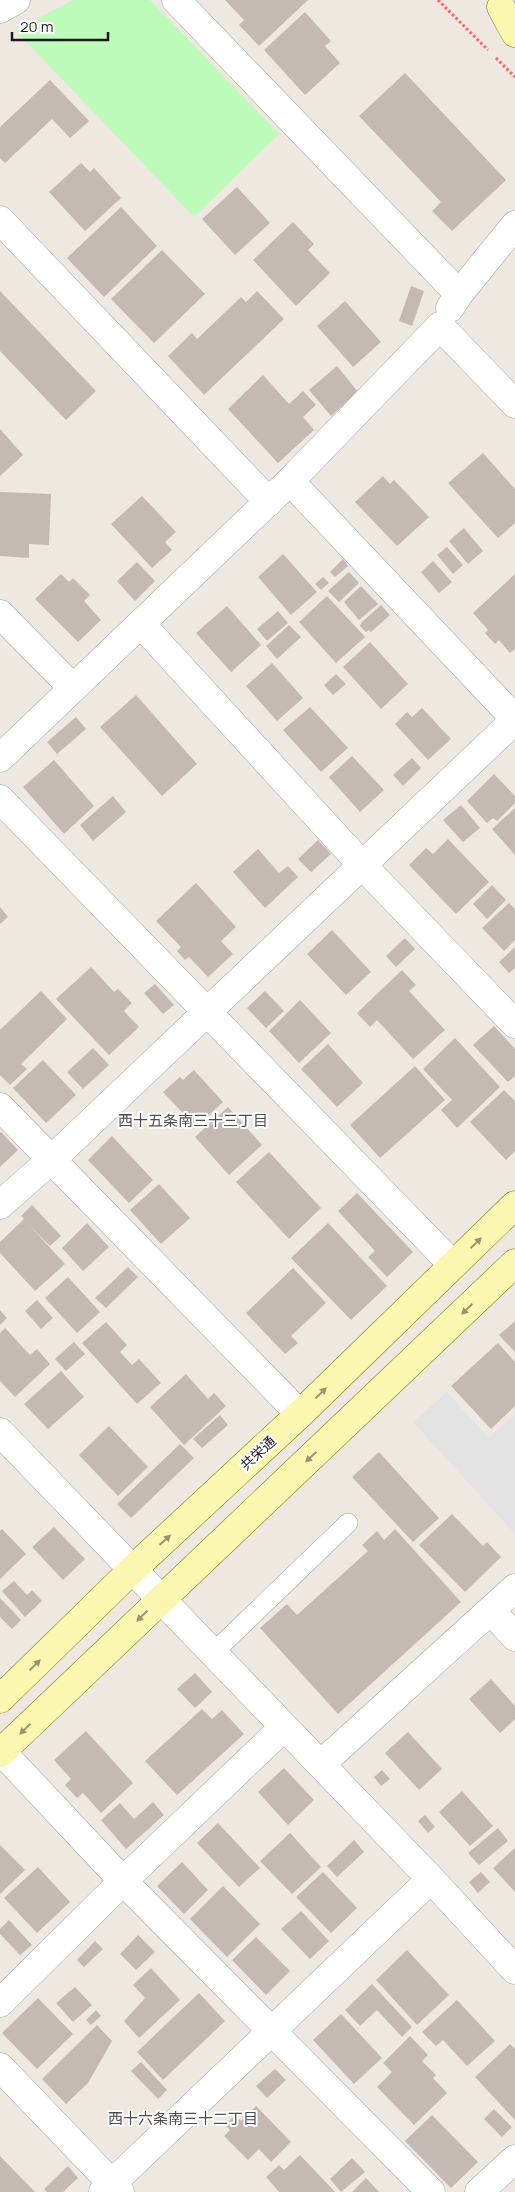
<svg xmlns="http://www.w3.org/2000/svg" width="515" height="2192" font-family="Manrope,'Noto Sans JP',sans-serif">
<style>
.park{fill:#bcfbb9}
.parking{fill:#e3e3e3}
.building{fill:#c5b9b4}
.lines{fill:none;stroke-linecap:round;stroke-linejoin:round}
.lane-casing{stroke:#a2a2a2;stroke-width:20}
.street-casing{stroke:#a2a2a2;stroke-width:29}
.secondary-casing{stroke:#757400;stroke-width:29}
.path{stroke:#ff6062;stroke-width:3;stroke-dasharray:2.5 2.5;stroke-linecap:butt}
.lane{stroke:#fff;stroke-width:19}
.street{stroke:#fff;stroke-width:28}
.secondary{stroke:#fcf7b0;stroke-width:28}
.oneway{fill:#97946d}
.labels{text-anchor:middle;stroke-width:4;stroke-linejoin:round;paint-order:stroke}
.street-label{font-size:14px;fill:#1b1b1b;stroke:#fff}
.neighbourhood-label{font-size:15px;fill:#4e4e4e;stroke:#fff}
</style>
<rect width="100%" height="100%" fill="#eee8e0"/>
<path class="park" d="M73 0H150L279 134 194 217 16 31Z"/>
<path class="parking" d="M447 1392 489 1438 515 1414V1534L413 1422Z"/>
<path class="building" d="M225 0H308L259 46 239 25 244 20Z
M305 12 331 41 325 46 340 63 305 95 264 50Z
M405 73 506 180 452 231 432 211 441 202 359 116Z
M50 80 89 121 70 138 52 119 5 163 0 158V127Z
M81 163 90 172 94 168 121 198 85 231 49 192Z
M237 187 270 223 235 255 202 219Z
M121 207 157 246 104 297 67 258Z
M293 222 314 244 308 250 330 273 296 306 253 260Z
M162 250 205 294 154 343 111 299Z
M411 286 424 291 412 326 399 321Z
M0 291 96 391 66 420 0 351Z
M257 291 284 319 204 395 168 356 192 333 197 339 241 297 246 302Z
M345 301 381 342 353 367 317 326Z
M337 366 358 392 331 416 309 390Z
M263 375 289 404 303 391 316 405 303 417 314 430 278 463 228 409Z
M0 429 23 455 0 476Z
M483 453 515 489V523L498 538 448 483Z
M383 476 390 484 394 480 429 517 397 546 355 502Z
M0 492 51 494 49 545 29 544V558L0 556Z
M142 496 176 532 165 542 172 550 152 568 111 524Z
M464 528 483 551 468 564 449 541Z
M447 547 463 565 453 574 437 555Z
M283 554 317 592 291 615 258 577Z
M343 559 348 566 335 577 330 572Z
M433 561 452 582 439 593 421 572Z
M137 562 155 581 135 601 117 581Z
M349 572 359 583 339 602 328 591Z
M61 574 69 582 73 578 90 595 84 601 101 620 78 642 35 599Z
M515 574V649L510 653 499 640 495 644 485 633 488 630 473 613Z
M323 577 329 583 321 590 315 584Z
M361 586 378 604 359 620 344 602Z
M327 596 365 637 336 663 299 622Z
M381 605 390 615 371 632 369 630 366 632 360 626 362 622Z
M227 606 261 645 231 672 196 633Z
M278 611 288 623 267 641 257 629Z
M289 625 301 637 277 659 266 646Z
M370 642 408 684 381 709 343 667Z
M272 663 303 698 277 721 246 686Z
M336 674 346 684 333 695 324 685Z
M136 695 197 764 162 796 100 727Z
M310 707 348 748 321 772 283 730Z
M422 708 451 739 428 760 395 724 407 712 412 717Z
M76 717 86 729 57 754 47 742Z
M352 756 384 790 360 812 329 777Z
M412 758 421 768 403 786 393 775Z
M54 760 94 806 64 834 23 787Z
M494 774 515 796V803L497 821 493 818 487 823 467 801Z
M113 796 126 812 93 841 80 825Z
M461 805 480 828 463 842 443 820Z
M515 808V855L492 829Z
M448 839 489 882 456 914 409 865 426 848 433 854Z
M318 840 331 854 311 872 298 859Z
M258 849 279 873 288 866 298 877 265 908 233 872Z
M196 883 236 927 221 941 233 954 208 977 189 957 185 960 177 951 181 947 156 921Z
M492 885 506 900 487 919 473 904Z
M509 903 515 909V940L504 951 482 928Z
M0 907 8 917 0 924Z
M332 930 371 972 346 995 307 954Z
M405 938 415 949 396 967 386 956Z
M515 947V968L509 973 499 962Z
M91 967 114 992 118 989 132 1003 124 1011 139 1027 109 1055 56 999Z
M402 970 416 985 409 991 445 1030 413 1059 377 1020 370 1027 357 1013Z
M155 984 174 1005 163 1014 144 993Z
M41 991 67 1019 21 1064 27 1069 10 1085 0 1075V1030Z
M265 991 284 1011 266 1028 247 1008Z
M300 1000 331 1033 299 1063 269 1031Z
M494 1026 515 1049V1076L508 1082 473 1045Z
M455 1038 500 1087 457 1128 441 1110 452 1100 423 1069Z
M328 1044 363 1083 337 1107 301 1069Z
M93 1048 109 1065 83 1089 67 1072Z
M43 1060 76 1095 46 1123 13 1088Z
M415 1066 445 1100 380 1158 350 1125Z
M194 1070 223 1102 196 1127 163 1092 180 1077 183 1080Z
M504 1090 515 1101V1151L506 1160 470 1122Z
M228 1107 262 1145 229 1175 195 1137Z
M1 1132 18 1150 0 1167V1133Z
M112 1136 153 1180 129 1203 88 1160Z
M269 1152 321 1208 289 1239 236 1182Z
M159 1184 190 1218 161 1244 130 1210Z
M357 1193 413 1252 387 1277 368 1257 375 1251 338 1211Z
M32 1205 61 1236 50 1246 29 1225 65 1264 35 1291 0 1253V1242L24 1219 21 1216Z
M87 1223 109 1247 83 1271 62 1248Z
M328 1223 387 1286 351 1320 291 1258Z
M128 1267 138 1277 106 1308 95 1298Z
M293 1268 326 1303 291 1336 298 1343 285 1354 246 1313Z
M68 1277 100 1312 77 1333 45 1298Z
M37 1300 53 1318 41 1329 25 1311Z
M0 1310 7 1318 0 1325Z
M515 1321V1352L499 1335Z
M106 1322 127 1345 120 1352 132 1365 139 1359 161 1383 137 1404 82 1343Z
M5 1328 30 1355 37 1349 50 1364 15 1397 0 1381V1333Z
M74 1342 85 1354 66 1371 55 1359Z
M498 1343 515 1362V1406L491 1429 451 1386Z
M61 1371 84 1397 48 1429 24 1404Z
M186 1374 208 1399 214 1393 226 1406 184 1445 150 1407Z
M220 1415 228 1425 202 1448 193 1439Z
M109 1426 148 1467 118 1496 79 1455Z
M180 1444 194 1458 131 1518 117 1504Z
M379 1452 439 1518 413 1542 352 1477Z
M452 1514 483 1546 487 1542 501 1557 465 1592 419 1545Z
M54 1527 85 1559 63 1580 32 1547Z
M2 1529 26 1554 0 1579V1531Z
M395 1529 461 1602 338 1714 260 1628 287 1604 297 1615 368 1551 362 1545 377 1531 384 1540Z
M14 1581 27 1595 32 1590 42 1601 25 1617 2 1591Z
M0 1598 21 1620 12 1629 0 1617Z
M195 1673 212 1692 195 1708 177 1689Z
M491 1679 515 1706V1719L500 1733 469 1699Z
M202 1709 212 1719 222 1710 244 1734 177 1795 145 1761Z
M86 1731 133 1783 101 1813 83 1793 77 1798 65 1785 71 1779 54 1760Z
M408 1732 442 1769 419 1790 385 1753Z
M284 1768 314 1800 288 1825 258 1792Z
M382 1770 390 1779 381 1786 374 1777Z
M462 1791 493 1826 470 1846 439 1812Z
M153 1802 164 1815 126 1849 101 1820 120 1803 134 1819Z
M425 1815 435 1827 428 1833 418 1821Z
M218 1823 260 1868 239 1887 197 1843Z
M498 1828 508 1841 479 1865 468 1853Z
M290 1833 321 1867 292 1894 260 1861Z
M354 1840 364 1852 337 1877 327 1866Z
M0 1845 25 1870 0 1894Z
M515 1848V1892L493 1868Z
M182 1862 208 1890 184 1914 157 1886Z
M38 1867 70 1902 37 1933 4 1898Z
M323 1872 357 1908 331 1933 296 1897Z
M481 1872 490 1882 478 1893 469 1882Z
M223 1886 260 1924 227 1957 190 1919Z
M301 1911 329 1941 310 1959 281 1929Z
M9 1920 32 1945 20 1955 0 1934V1929Z
M138 1935 155 1952 136 1970 120 1954Z
M256 1937 290 1971 266 1995 232 1960Z
M95 1941 103 1949 84 1967 77 1960Z
M407 1950 449 1995 417 2025 376 1980Z
M151 1968 180 2000 139 2038 124 2021 145 1998 133 1985Z
M372 1984 412 2027 402 2037 377 2010 360 2026 345 2010Z
M75 1987 92 2005 73 2022 56 2003Z
M199 1993 225 2021 163 2080 137 2052Z
M38 1998 73 2034 37 2069 2 2033Z
M457 2000 495 2041 467 2066 443 2040 436 2046 422 2032Z
M96 2010 101 2016 91 2025 86 2020Z
M341 2014 382 2058 354 2084 313 2040Z
M97 2025 112 2041 88 2083 66 2104 42 2079Z
M410 2036 428 2055 422 2061 436 2075 433 2078 447 2093 414 2125 377 2087 392 2072 383 2063Z
M510 2044 515 2049V2120L475 2077Z
M141 2062 167 2090 158 2099 131 2071Z
M275 2069 286 2080 267 2098 256 2086Z
M256 2106 291 2142 271 2162 259 2149 248 2160 224 2136 230 2130 225 2125 235 2115 241 2121Z
M494 2109 512 2127 502 2137 484 2119Z
M432 2115 478 2162 451 2188 405 2141Z
M300 2155 335 2192H279L266 2177 279 2165 284 2170Z
M0 2156 35 2192H0Z
M352 2158 365 2172 341 2192 330 2179Z
M68 2166 78 2178 63 2192H47L44 2189Z
M366 2178 379 2192H352Z"/>
<g class="lines">
<defs>
<path id="lane" d="M213 1653 348 1523"/>
<path id="street" d="M176 0 459 294
M0 9 16 0
M0 220 269 502
M450 308 459 294 515 225
M290 481 515 719
M0 614 73 688
M141 624 362 865 515 1024
M0 758 290 481 440 326 515 404
M0 799 453 1265
M0 1107 300 1414
M0 1205 51 1160 515 720
M0 1432 431 1879 515 1970
M491 1611 515 1637
M2 1752 123 1881 431 2192
M321 1764 515 1588
M0 2003 123 1881 284 1727
M0 2067 120 2192
M103 2192 431 1879
M479 2192 515 2159"/>
<path id="secondary" d="M501 7 515 33
M0 1699 133 1569 300 1414 515 1205
M0 1753 515 1263"/>
</defs>
<use href="#lane" class="lane-casing"/>
<use href="#street" class="street-casing"/>
<use href="#secondary" class="secondary-casing"/>
<path class="path" d="M438 0 488 50
M496 58 515 77"/>
<use href="#lane" class="lane"/>
<use href="#street" class="street"/>
<use href="#secondary" class="secondary"/>
</g>
<defs><path id="oneway-solid" d="M-6-.8H1V-3.2L6.5 0L1 3.2V.8H-6Z" transform="scale(1.25)"/></defs>
<g class="oneway">
<use href="#oneway-solid" transform="translate(476 1243) rotate(-44)"/>
<use href="#oneway-solid" transform="translate(467 1309) rotate(136)"/>
<use href="#oneway-solid" transform="translate(321 1393) rotate(-44)"/>
<use href="#oneway-solid" transform="translate(311 1457) rotate(137)"/>
<use href="#oneway-solid" transform="translate(165 1540) rotate(-42)"/>
<use href="#oneway-solid" transform="translate(142 1616) rotate(136)"/>
<use href="#oneway-solid" transform="translate(35 1665) rotate(-44)"/>
<use href="#oneway-solid" transform="translate(25 1729) rotate(136)"/>
</g>
<g class="labels">
<g class="street-label">
<text transform="translate(258 1453) rotate(-43)" y="5">共栄通</text>
</g>
<g class="neighbourhood-label">
<text x="193" y="1126">西十五条南三十三丁目</text>
<text x="183" y="2124">西十六条南三十二丁目</text>
</g>
</g>
<path d="M12 32v8h96v-8" fill="none" stroke="#1b1b1b" stroke-width="2.5"/>
<text x="20" y="32" font-size="15" fill="#1b1b1b" stroke="#ffffff" stroke-width="4" paint-order="stroke">20 m</text>
</svg>
